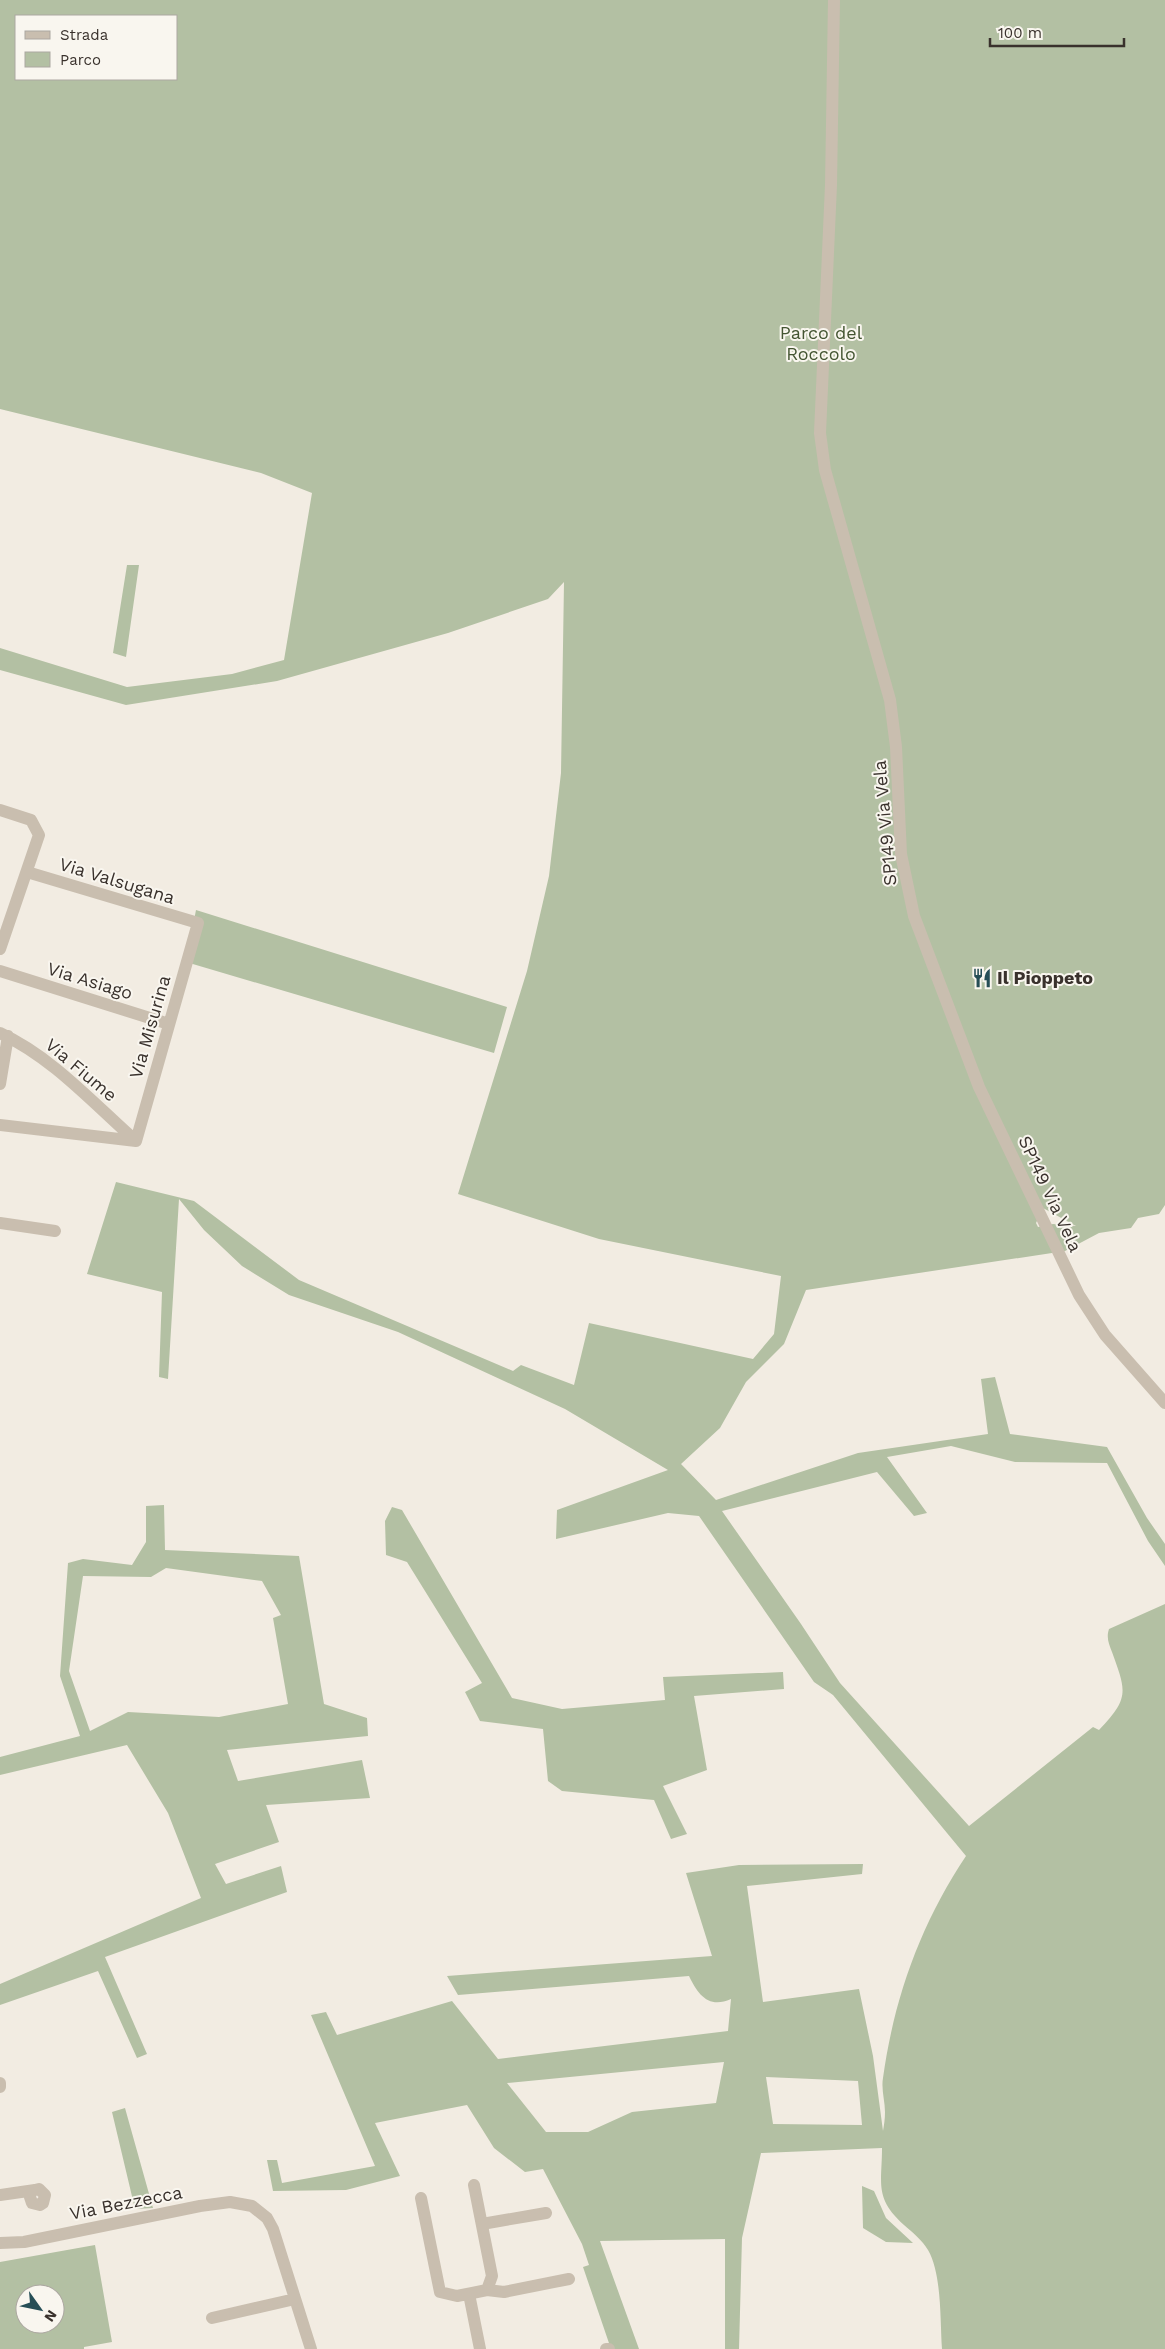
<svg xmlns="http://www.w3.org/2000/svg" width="1165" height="2349" font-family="'Work Sans',sans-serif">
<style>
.green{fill:#b3c0a3;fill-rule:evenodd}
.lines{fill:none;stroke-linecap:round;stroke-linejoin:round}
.minor{stroke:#c9beaf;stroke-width:12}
.labels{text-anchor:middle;stroke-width:4;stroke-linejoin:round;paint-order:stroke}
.park-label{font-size:18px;fill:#445532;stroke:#f9f6ef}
.street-label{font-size:18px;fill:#39312c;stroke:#f9f6ef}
.poi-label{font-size:18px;font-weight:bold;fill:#39312c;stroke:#f9f6ef;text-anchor:start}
</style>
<rect width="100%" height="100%" fill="#f2ece2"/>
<path class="green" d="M0 0H1165V1205L1159 1214 1138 1218 1131 1228 1099 1233 1065 1251 806 1290 784 1344 746 1382 720 1428 681 1464 716 1500 858 1453 988 1434 981 1379 995 1377 1010 1434 1107 1447 1147 1518 1165 1544V1566L1148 1541 1107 1463 1015 1462 951 1446 887 1457 927 1513 914 1516 877 1472 722 1511 801 1624 840 1683 969 1826 1093 1727 1099 1730C1130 1698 1126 1691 1112 1652 1109 1644 1106 1638 1109 1629L1165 1604V2349H942C940 2321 942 2274 928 2250 923 2241 912 2232 904 2225 874 2198 882 2184 882 2148L761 2153 742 2238 739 2349H725V2239L600 2241 639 2349H611L583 2267 589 2265 582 2244 543 2169 525 2172 494 2148 467 2105 375 2123 400 2176 346 2190 273 2191 267 2160H277L282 2183 375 2166 311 2015 326 2012 337 2035 452 2001 498 2059 728 2031 731 1999C709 2009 698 1995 689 1976L458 1995 447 1976 712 1956 686 1873 739 1865 863 1864 862 1874 747 1886 763 2002 859 1989 873 2056 883 2131C884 2125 885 2119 885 2112 885 2101 881 2089 883 2078 894 1998 921 1923 966 1856L833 1695 814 1682 699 1516 668 1513 556 1539 557 1510 668 1470 565 1409 398 1332 289 1295 242 1266 204 1230 179 1199 168 1379 159 1377 162 1292 87 1274 116 1182 194 1201 299 1280 513 1371 521 1365 574 1385 589 1323 753 1359 774 1334 781 1276 599 1239 458 1194 527 971 549 876 561 773 564 582 548 599 448 633 277 681 126 705 0 670V648L127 687 232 674 284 660 312 493 261 473 0 409ZM16 16H176V79H16ZM1043 1208 1076 1226 1053 1224 1038 1227 1036 1223ZM724 2062 716 2103 632 2112 588 2132H546L507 2083ZM766 2077 858 2081 862 2125 773 2124Z
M127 565H139L126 657 113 653Z
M196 910 507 1007 494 1053 186 962Z
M164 1505 165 1550 299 1556 324 1704 367 1718 368 1736 227 1750 238 1781 362 1760 370 1798 266 1805 279 1842 215 1864 226 1884 281 1866 287 1892 105 1957 147 2054 137 2058 98 1971 0 2005V1984L201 1898 168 1813 127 1745 0 1775V1757L80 1736 60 1676 68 1563 83 1559 132 1565 146 1542V1506ZM166 1568 262 1581 281 1615 273 1618 288 1704 219 1717 128 1712 90 1731 69 1671 83 1576 151 1577Z
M392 1507 402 1510 512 1698 562 1709 665 1700 663 1677 783 1672 784 1689 694 1696 707 1770 663 1786 687 1834 671 1839 654 1800 562 1791 548 1781 543 1729 480 1721 465 1692 482 1683 407 1562 386 1555 385 1521Z
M125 2108 153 2208 135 2209 112 2112Z
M862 2186 874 2191 886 2218 913 2243 886 2242 863 2228Z
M95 2245 112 2342 84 2347V2349H0V2262ZM25 2294H55V2324H25Z"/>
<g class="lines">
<path class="minor" d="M834 0 831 185 820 433 825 470 890 700 896 747 901 854 914 916 979 1087 1079 1295 1105 1335 1165 1403
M0 810 31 820 39 835 0 949
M27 872 198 923 136 1141
M0 971 169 1024
M0 1033C52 1057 93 1103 136 1141
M0 1084 8 1036
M0 1125 136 1141
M0 1223 55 1231
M0 2083V2087
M0 2195 35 2190 39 2189 45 2195 43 2203 40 2205 32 2203 28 2191
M421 2198 440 2292 457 2296 487 2290 492 2276 474 2185
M482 2224 546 2213
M0 2243 24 2242 200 2206 230 2202 252 2206 267 2218 273 2229 311 2349
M487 2290 504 2292 569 2279
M469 2294 480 2349
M212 2318 295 2299
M606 2349H609"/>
</g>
<defs>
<symbol id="restaurant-bare" viewBox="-9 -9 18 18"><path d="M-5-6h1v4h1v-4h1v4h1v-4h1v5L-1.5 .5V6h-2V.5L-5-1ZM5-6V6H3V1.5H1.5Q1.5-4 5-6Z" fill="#264e56" stroke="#f9f6ef" stroke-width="2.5" paint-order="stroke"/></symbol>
</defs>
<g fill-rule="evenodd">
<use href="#restaurant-bare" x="968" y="964" width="28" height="28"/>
</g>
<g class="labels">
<g class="park-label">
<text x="821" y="339">Parco del<tspan x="821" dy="21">Roccolo</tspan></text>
</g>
<g class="street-label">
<text transform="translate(885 823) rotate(-95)" y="6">SP149 Via Vela</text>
<text transform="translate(117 881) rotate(17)" y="6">Via Valsugana</text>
<text transform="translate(90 981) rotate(17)" y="6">Via Asiago</text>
<text transform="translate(150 1027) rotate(-74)" y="6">Via Misurina</text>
<text transform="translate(81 1070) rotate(40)" y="6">Via Fiume</text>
<text transform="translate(1050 1194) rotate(65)" y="6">SP149 Via Vela</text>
<text transform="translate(126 2203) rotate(-11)" y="6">Via Bezzecca</text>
</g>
<g class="poi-label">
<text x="997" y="984">Il Pioppeto</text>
</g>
</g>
<rect x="15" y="15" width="162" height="65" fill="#f9f6ef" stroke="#aca7a1"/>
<rect x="25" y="31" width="25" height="8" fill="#c9beaf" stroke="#aca7a1"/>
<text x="60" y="40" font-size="15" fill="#39312c">Strada</text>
<rect x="25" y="52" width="25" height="15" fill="#b3c0a3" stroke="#aca7a1"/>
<text x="60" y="65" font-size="15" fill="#39312c">Parco</text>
<g transform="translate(40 2309) rotate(123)"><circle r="24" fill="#f9f6ef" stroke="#aca7a1"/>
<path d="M0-4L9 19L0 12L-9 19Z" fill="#264e56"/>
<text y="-8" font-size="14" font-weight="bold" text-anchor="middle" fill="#39312c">N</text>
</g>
<path d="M990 38v8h134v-8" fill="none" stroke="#39312c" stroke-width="2.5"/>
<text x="998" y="38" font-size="15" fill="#39312c" stroke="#f9f6ef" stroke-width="4" paint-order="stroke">100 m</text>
</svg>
